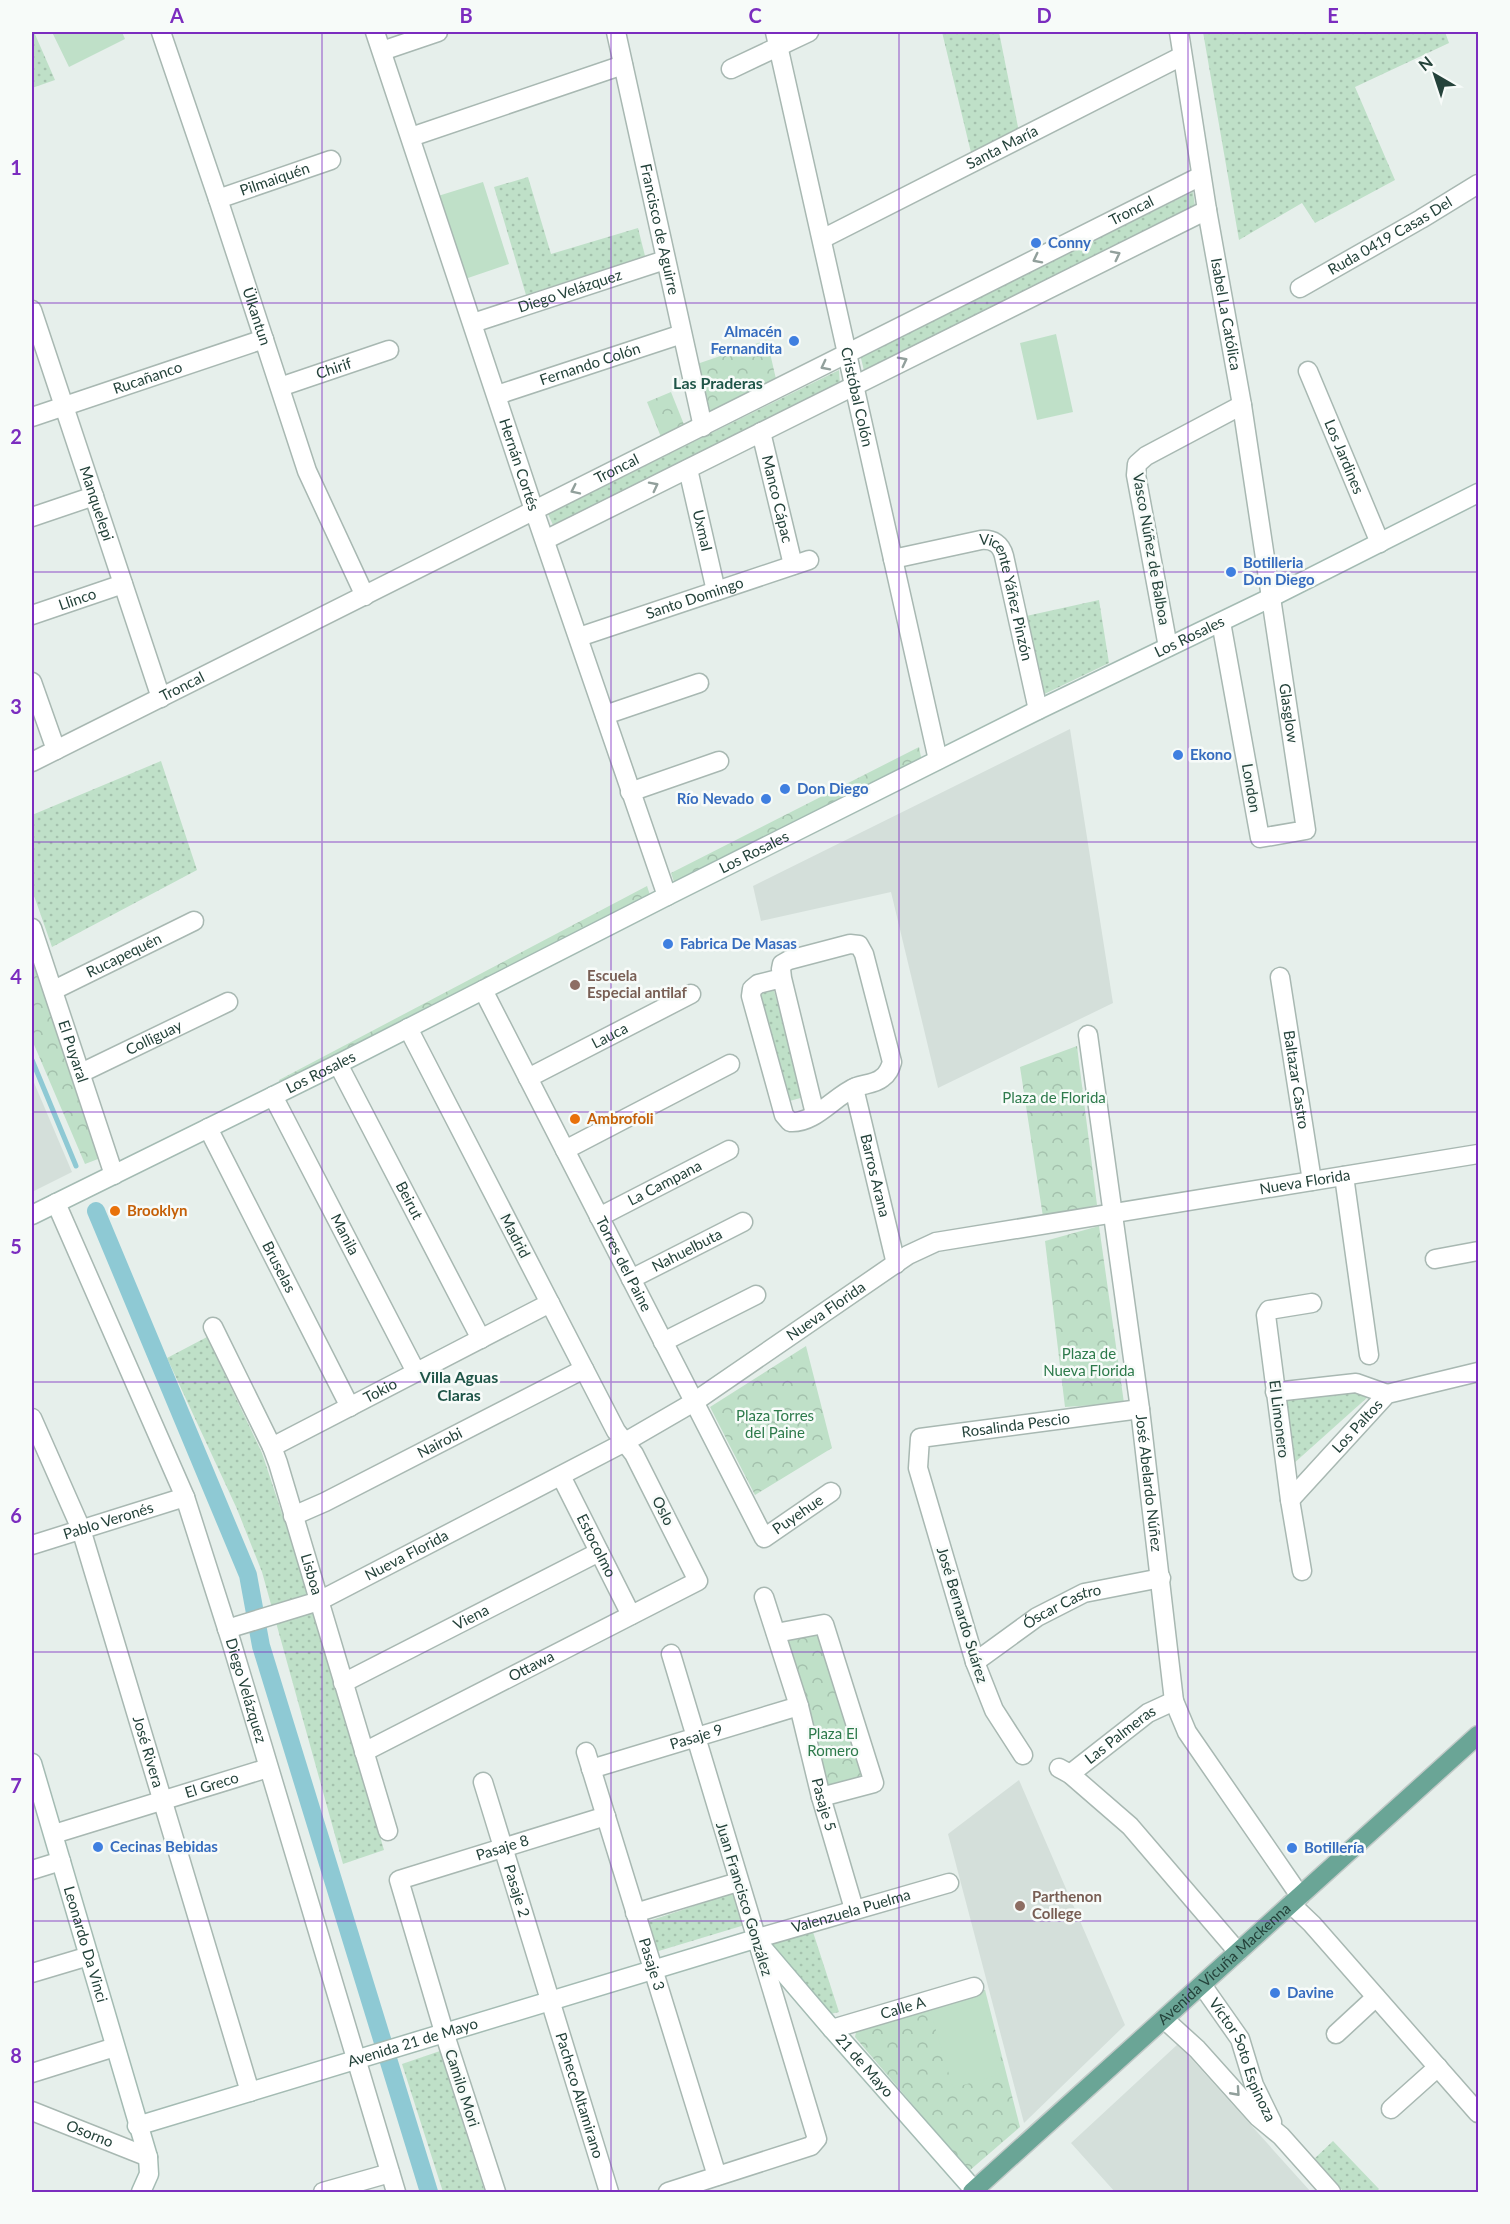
<svg xmlns="http://www.w3.org/2000/svg" width="1510" height="2224" font-family="Lato,sans-serif">
<style>
.built{fill:#d4dfda}
.grass{fill:url(#grass-dots)}
.park{fill:url(#park-crowns)}
.pitch{fill:#bfe0c8}
.lines{fill:none;stroke-linecap:round;stroke-linejoin:round}
.stream{stroke:#8ec9d4;stroke-width:5}
.canal{stroke:#8ec9d4;stroke-width:18}
.street-casing{stroke:#a8b8b2;stroke-width:21}
.secondary-casing{stroke:#a4bbb3;stroke-width:21}
.primary-casing{stroke:#c2cac8;stroke-width:21}
.street{stroke:#fff;stroke-width:18}
.secondary{stroke:#fff;stroke-width:18}
.primary{stroke:#6aa596;stroke-width:18}
.oneway{stroke:#92a09c}
.grid{fill:none;stroke:#7b2cbf;stroke-width:1.5;stroke-opacity:0.55}
.shop-dot{fill:#3f7fe0;stroke:#f7fbf9;stroke-width:2}
.education-dot{fill:#8d6e63;stroke:#f7fbf9;stroke-width:2}
.food-dot{fill:#e8710a;stroke:#f7fbf9;stroke-width:2}
.labels{text-anchor:middle;stroke-width:5;stroke-linejoin:round;paint-order:stroke}
.street-label{font-size:15px;fill:#24423a;stroke:#f7fbf9}
.shop-label{font-size:15px;font-weight:bold;fill:#366cbe;stroke:#f7fbf9;text-anchor:start}
.education-label{font-size:15px;font-weight:bold;fill:#785e54;stroke:#f7fbf9;text-anchor:start}
.park-label{font-size:15px;fill:#2d7a4b;stroke:#f7fbf9}
.food-label{font-size:15px;font-weight:bold;fill:#c56008;stroke:#f7fbf9;text-anchor:start}
.neighbourhood-label{font-size:16px;font-weight:bold;fill:#1f5548;stroke:#f7fbf9}
.neatline{fill:none;stroke:#7b2cbf;stroke-width:2}
.grid-label{font-size:20px;text-anchor:middle;font-weight:bold;fill:#7b2cbf}
</style>
<defs>
<pattern id="grass-dots" width="8" height="8" patternUnits="userSpaceOnUse" patternTransform="scale(1.5)"><rect width="8" height="8" fill="#bfe0c8"/><path d="M2 2h.1M6 6h.1" fill="none" stroke="#a4c1ad" stroke-width="1.8" stroke-linecap="round"/></pattern>
<pattern id="park-crowns" width="20" height="18" patternUnits="userSpaceOnUse" patternTransform="scale(1.5)"><rect width="20" height="18" fill="#bfe0c8"/><path d="M2 6a3 3 0 1 1 6 0M12 15a3 3 0 1 1 6 0" fill="none" stroke="#a4c1ad"/></pattern>
</defs>
<rect width="100%" height="100%" fill="#e6efeb"/>
<path class="built" d="M1070 729 1113 1003 938 1088 891 892 761 921 753 886Z
M32 1078 72 1172 32 1192Z
M1019 1780 1125 2025 1024 2123 948 1834Z
M1178 2044 1311 2192H1115L1071 2143Z"/>
<path class="grass" d="M32 32H34L55 80 32 88Z
M942 32H999L1020 137 973 161Z
M1203 32H1445L1449 43 1355 87 1395 180 1315 223 1302 203 1239 240Z
M528 177 551 254 638 228 645 256 526 295 494 187Z
M1193 192 1195 206 864 371 860 354Z
M839 370 840 385 553 525 548 514Z
M1099 600 1109 663 1032 700 1013 619Z
M161 761 197 870 52 947 32 890V815Z
M773 987 804 1097 786 1102 755 992Z
M207 1337 262 1453 310 1598 384 1850 343 1864 262 1572 237 1509 167 1358Z
M1360 1388 1369 1396 1283 1473 1272 1400Z
M736 1892 748 1924 652 1953 643 1923Z
M813 1932 839 2012 826 2015 765 1946Z
M440 2051 485 2192H443L402 2064Z
M1333 2141 1379 2189 1376 2192H1344L1313 2160Z"/>
<path class="park" d="M767 340 776 379 705 416 697 364Z
M671 392 685 427 661 437 647 402Z
M919 747 922 762 675 885 671 873Z
M647 886 651 898 281 1087 279 1080Z
M32 952 97 1137 98 1159 85 1164 32 1040Z
M1077 1046 1097 1205 1043 1217 1020 1067Z
M1099 1226 1124 1403 1065 1407 1045 1241Z
M806 1346 832 1448 755 1495 710 1407Z
M819 1632 865 1778 826 1788 785 1639Z
M985 1990 1020 2127 969 2171 855 2037 857 2027Z"/>
<path class="pitch" d="M52 32H122L125 39 69 67Z
M483 182 509 264 465 279 438 196Z
M1056 334 1073 412 1037 420 1020 343Z
M983 1995 1005 2073 953 2088 930 2010Z"/>
<g class="lines">
<path class="stream" d="M32 1060 76 1166"/>
<path class="canal" d="M96 1211 248 1575 261 1646 429 2192"/>
<defs>
<g id="street">
<path id="s1" d="M161 32 218 199 307 471 365 596"/>
<path id="s2" d="M375 32 534 510 667 896"/>
<path id="s3" d="M616 32 703 427"/>
<path id="s4" d="M775 32 938 760"/>
<path id="s5" d="M1179 32 1207 210 1242 405 1306 830 1260 838 1221 622"/>
<path d="M382 51 438 32"/>
<path d="M731 69 809 32"/>
<path d="M411 137 623 65"/>
<path id="s6" d="M218 199 331 160"/>
<path id="s7" d="M822 239 1182 56"/>
<path id="s8" d="M1300 288 1421 219 1478 184"/>
<path id="s9" d="M32 310 161 698"/>
<path id="s10" d="M473 323 665 260"/>
<path id="s11" d="M1308 371 1380 543"/>
<path id="s12" d="M280 387 389 350"/>
<path id="s13" d="M497 395 682 334"/>
<path id="s14" d="M32 417 264 339"/>
<path id="s15" d="M761 432 793 565"/>
<path id="s16" d="M688 469 716 591"/>
<path d="M32 517 94 496"/>
<path d="M545 540 1207 210"/>
<path id="s17" d="M893 559 981 540C993 539 1001 544 1004 556L1038 710"/>
<path id="s18" d="M32 615 123 584"/>
<path id="s19" d="M579 637 809 560"/>
<path d="M1168 647 1136 475 1137 464 1146 456 1242 405"/>
<path d="M32 682 56 750"/>
<path d="M605 715 699 683"/>
<path id="s20" d="M32 762 1201 176"/>
<path d="M630 792 719 761"/>
<path id="s21" d="M32 928 114 1175"/>
<path id="s22" d="M1280 977 1312 1181"/>
<path d="M782 978 758 984 752 989 751 996 784 1115 790 1122C815 1124 834 1096 856 1087 864 1084 875 1084 882 1078 888 1074 890 1069 892 1062L864 954 859 945 850 944 789 960 782 964 781 969 782 978 815 1114"/>
<path id="s23" d="M54 990 194 921"/>
<path id="s24" d="M483 990 764 1538 831 1492"/>
<path id="s25" d="M1088 1035 1140 1409 1174 1701 1187 1732 1300 1896"/>
<path id="s26" d="M338 1064 481 1339"/>
<path id="s27" d="M81 1073 228 1002"/>
<path id="s28" d="M528 1078 691 994"/>
<path id="s29" d="M854 1088 896 1264"/>
<path id="s30" d="M273 1096 416 1372"/>
<path id="s31" d="M208 1128 350 1407"/>
<path d="M565 1150 730 1064"/>
<path d="M1344 1176 1369 1355"/>
<path id="s32" d="M56 1203 185 1497 231 1641 396 2192"/>
<path id="s33" d="M599 1217 729 1150"/>
<path d="M1435 1259 1478 1251"/>
<path id="s34" d="M631 1279 743 1222"/>
<path id="s35" d="M213 1327 272 1447 278 1463 388 1831"/>
<path d="M663 1342 756 1295"/>
<path d="M1275 1392 1356 1383 1387 1394"/>
<path id="s36" d="M32 1418 81 1529 250 2092"/>
<path id="s37" d="M272 1447 550 1303"/>
<path id="s38" d="M561 1476 631 1615"/>
<path id="s39" d="M1290 1500 1387 1394 1478 1372"/>
<path id="s40" d="M293 1516 325 1502 584 1369"/>
<path id="s41" d="M32 1545 185 1497"/>
<path d="M1302 1571 1290 1500 1266 1315 1269 1310 1312 1303"/>
<path id="s42" d="M764 1597 799 1706 821 1797 854 1909"/>
<path id="s43" d="M227 1629 319 1601 625 1442 694 1402 908 1255 936 1242 1478 1154"/>
<path d="M776 1633 824 1624 874 1783 821 1797"/>
<path id="s44" d="M975 1662 1037 1617 1084 1593 1161 1578"/>
<path id="s45" d="M343 1683 599 1552"/>
<path id="s46" d="M364 1752 698 1581 634 1454 616 1431 408 1028"/>
<path id="s47" d="M586 1752 717 2176"/>
<path id="s48" d="M1023 1755 994 1710 975 1662 918 1468 920 1438 1140 1409"/>
<path d="M1059 1768 1070 1774 1130 1826 1238 1952"/>
<path id="s49" d="M591 1769 799 1706"/>
<path id="s50" d="M1070 1774 1148 1713 1174 1701"/>
<path id="s51" d="M483 1782 609 2192"/>
<path id="s52" d="M54 1834 268 1768"/>
<path d="M32 1870 61 1861"/>
<path d="M1291 1904 1312 1924 1478 2113"/>
<path d="M635 1913 738 1882"/>
<path id="s53" d="M755 1939 949 1883"/>
<path d="M32 1973 89 1956"/>
<path id="s54" d="M1202 1985 1240 2039 1254 2085 1272 2122"/>
<path d="M1164 2019 1197 2049 1258 2117 1281 2136 1331 2192"/>
<path id="s55" d="M832 2029 974 1987"/>
<path d="M1336 2034 1376 1997"/>
<path d="M32 2073 115 2047"/>
<path d="M1391 2109 1438 2067"/>
<path id="s56" d="M32 2111 148 2157"/>
<path d="M323 2192 390 2173"/>
<path id="s57" d="M496 2192 444 2032 399 1880 606 1816"/>
<path d="M668 2192 811 2146 817 2139 671 1654"/>
</g>
<g id="secondary">
<path id="s58" d="M32 1215 338 1064 667 896 1038 710 1270 598 1478 493"/>
<path id="s59" d="M32 1763 148 2157 149 2174 141 2192"/>
<path id="s60" d="M137 2126 755 1939 832 2029 974 2190"/>
</g>
<g id="primary">
<path id="s61" d="M972 2192 1478 1735"/>
</g>
</defs>
<use href="#street" class="street-casing"/>
<use href="#secondary" class="secondary-casing"/>
<use href="#primary" class="primary-casing"/>
<use href="#street" class="street"/>
<use href="#secondary" class="secondary"/>
<use href="#primary" class="primary"/>
</g>
<defs><path id="oneway-chevron" d="M-2-3.5L2.5 0L-2 3.5" fill="none" stroke-width="1.6" stroke-linecap="round" stroke-linejoin="round" transform="scale(1.5)"/></defs>
<g class="oneway">
<use href="#oneway-chevron" transform="translate(1116 255) rotate(-27)"/>
<use href="#oneway-chevron" transform="translate(1037 259) rotate(153)"/>
<use href="#oneway-chevron" transform="translate(903 361) rotate(-27)"/>
<use href="#oneway-chevron" transform="translate(825 366) rotate(153)"/>
<use href="#oneway-chevron" transform="translate(654 486) rotate(-27)"/>
<use href="#oneway-chevron" transform="translate(575 490) rotate(154)"/>
<use href="#oneway-chevron" transform="translate(1236 2092) rotate(48)"/>
</g>
<path class="grid" d="M322 32V2192M611 32V2192M899 32V2192M1188 32V2192M32 303H1478M32 572H1478M32 842H1478M32 1112H1478M32 1382H1478M32 1652H1478M32 1921H1478"/>
<g class="shop-dot">
<circle cx="1036" cy="243" r="6"/>
<circle cx="794" cy="341" r="6"/>
<circle cx="1231" cy="572" r="6"/>
<circle cx="1178" cy="755" r="6"/>
<circle cx="785" cy="789" r="6"/>
<circle cx="766" cy="799" r="6"/>
<circle cx="668" cy="944" r="6"/>
<circle cx="98" cy="1847" r="6"/>
<circle cx="1292" cy="1848" r="6"/>
<circle cx="1275" cy="1993" r="6"/>
</g>
<g class="education-dot">
<circle cx="575" cy="985" r="6"/>
<circle cx="1020" cy="1906" r="6"/>
</g>
<g class="food-dot">
<circle cx="575" cy="1119" r="6"/>
<circle cx="115" cy="1211" r="6"/>
</g>
<g class="labels">
<g class="street-label">
<text dy="5" stroke="none"><textPath href="#s7" startOffset="202">Santa María</textPath></text>
<text dy="5" stroke="none"><textPath href="#s6" startOffset="60">Pilmaiquén</textPath></text>
<text dy="5" stroke="none"><textPath href="#s20" startOffset="1230">Troncal</textPath></text>
<text dy="5" stroke="none"><textPath href="#s3" startOffset="202">Francisco de Aguirre</textPath></text>
<text dy="5" stroke="none"><textPath href="#s8" startOffset="104">Ruda 0419 Casas Del</textPath></text>
<text dy="5" stroke="none"><textPath href="#s10" startOffset="102">Diego Velázquez</textPath></text>
<text dy="5" stroke="none"><textPath href="#s5" startOffset="286">Isabel La Católica</textPath></text>
<text dy="5" stroke="none"><textPath href="#s1" startOffset="300">Ülkantun</textPath></text>
<text dy="5" stroke="none"><textPath href="#s13" startOffset="98">Fernando Colón</textPath></text>
<text dy="5" stroke="none"><textPath href="#s12" startOffset="57">Chirif</textPath></text>
<text dy="5" stroke="none"><textPath href="#s14" startOffset="122">Rucañanco</textPath></text>
<text dy="5" stroke="none"><textPath href="#s4" startOffset="374">Cristóbal Colón</textPath></text>
<text dy="5" stroke="none"><textPath href="#s11" startOffset="93">Los Jardines</textPath></text>
<text dy="5" stroke="none"><textPath href="#s2" startOffset="456">Hernán Cortés</textPath></text>
<text dy="5" stroke="none"><textPath href="#s20" startOffset="654">Troncal</textPath></text>
<text dy="5" stroke="none"><textPath href="#s15" startOffset="69">Manco Cápac</textPath></text>
<text dy="5" stroke="none"><textPath href="#s9" startOffset="204">Manquelepi</textPath></text>
<text dy="5" stroke="none"><textPath href="#s16" startOffset="63">Uxmal</textPath></text>
<text transform="translate(1151 549) rotate(80)" y="5">Vasco Núñez de Balboa</text>
<text dy="5" stroke="none"><textPath href="#s19" startOffset="122">Santo Domingo</textPath></text>
<text dy="5" stroke="none"><textPath href="#s18" startOffset="48">Llinco</textPath></text>
<text dy="5" stroke="none"><textPath href="#s17" startOffset="158">Vicente Yáñez Pinzón</textPath></text>
<text dy="5" stroke="none"><textPath href="#s58" startOffset="1294">Los Rosales</textPath></text>
<text dy="5" stroke="none"><textPath href="#s20" startOffset="168">Troncal</textPath></text>
<text dy="5" stroke="none"><textPath href="#s5" startOffset="690">Glasglow</textPath></text>
<text transform="translate(1251 788) rotate(80)" y="5">London</text>
<text dy="5" stroke="none"><textPath href="#s58" startOffset="808">Los Rosales</textPath></text>
<text dy="5" stroke="none"><textPath href="#s23" startOffset="78">Rucapequén</textPath></text>
<text dy="5" stroke="none"><textPath href="#s28" startOffset="92">Lauca</textPath></text>
<text dy="5" stroke="none"><textPath href="#s27" startOffset="81">Colliguay</textPath></text>
<text dy="5" stroke="none"><textPath href="#s21" startOffset="130">El Puyaral</textPath></text>
<text dy="5" stroke="none"><textPath href="#s58" startOffset="322">Los Rosales</textPath></text>
<text dy="5" stroke="none"><textPath href="#s22" startOffset="104">Baltazar Castro</textPath></text>
<text dy="5" stroke="none"><textPath href="#s29" startOffset="90">Barros Arana</textPath></text>
<text dy="5" stroke="none"><textPath href="#s33" startOffset="74">La Campana</textPath></text>
<text dy="5" stroke="none"><textPath href="#s43" startOffset="1185">Nueva Florida</textPath></text>
<text dy="5" stroke="none"><textPath href="#s26" startOffset="154">Beirut</textPath></text>
<text dy="5" stroke="none"><textPath href="#s30" startOffset="156">Manila</textPath></text>
<text transform="translate(515 1236) rotate(63)" y="5">Madrid</text>
<text dy="5" stroke="none"><textPath href="#s34" startOffset="63">Nahuelbuta</textPath></text>
<text dy="5" stroke="none"><textPath href="#s24" startOffset="308">Torres del Paine</textPath></text>
<text dy="5" stroke="none"><textPath href="#s31" startOffset="156">Bruselas</textPath></text>
<text dy="5" stroke="none"><textPath href="#s43" startOffset="681">Nueva Florida</textPath></text>
<text dy="5" stroke="none"><textPath href="#s37" startOffset="122">Tokio</textPath></text>
<text transform="translate(1279 1419) rotate(83)" y="5">El Limonero</text>
<text dy="5" stroke="none"><textPath href="#s48" startOffset="434">Rosalinda Pescio</textPath></text>
<text dy="5" stroke="none"><textPath href="#s39" startOffset="100">Los Paltos</textPath></text>
<text dy="5" stroke="none"><textPath href="#s40" startOffset="164">Nairobi</textPath></text>
<text dy="5" stroke="none"><textPath href="#s25" startOffset="452">José Abelardo Núñez</textPath></text>
<text transform="translate(663 1511) rotate(63)" y="5">Oslo</text>
<text dy="5" stroke="none"><textPath href="#s24" startOffset="657">Puyehue</textPath></text>
<text dy="5" stroke="none"><textPath href="#s41" startOffset="80">Pablo Veronés</textPath></text>
<text dy="5" stroke="none"><textPath href="#s38" startOffset="78">Estocolmo</textPath></text>
<text dy="5" stroke="none"><textPath href="#s43" startOffset="195">Nueva Florida</textPath></text>
<text dy="5" stroke="none"><textPath href="#s35" startOffset="267">Lisboa</textPath></text>
<text dy="5" stroke="none"><textPath href="#s44" startOffset="104">Óscar Castro</textPath></text>
<text transform="translate(962 1615) rotate(73)" y="5">José Bernardo Suárez</text>
<text dy="5" stroke="none"><textPath href="#s45" startOffset="144">Viena</textPath></text>
<text dy="5" stroke="none"><textPath href="#s46" startOffset="188">Ottawa</textPath></text>
<text dy="5" stroke="none"><textPath href="#s32" startOffset="524">Diego Velázquez</textPath></text>
<text dy="5" stroke="none"><textPath href="#s50" startOffset="64">Las Palmeras</textPath></text>
<text dy="5" stroke="none"><textPath href="#s49" startOffset="110">Pasaje 9</textPath></text>
<text dy="5" stroke="none"><textPath href="#s36" startOffset="354">José Rivera</textPath></text>
<text dy="5" stroke="none"><textPath href="#s52" startOffset="165">El Greco</textPath></text>
<text dy="5" stroke="none"><textPath href="#s42" startOffset="216">Pasaje 5</textPath></text>
<text dy="5" stroke="none"><textPath href="#s57" startOffset="435">Pasaje 8</textPath></text>
<text dy="5" stroke="none"><textPath href="#s51" startOffset="114">Pasaje 2</textPath></text>
<text transform="translate(744 1899) rotate(73)" y="5">Juan Francisco González</text>
<text dy="5" stroke="none"><textPath href="#s53" startOffset="100">Valenzuela Puelma</textPath></text>
<text dy="5" stroke="none"><textPath href="#s59" startOffset="189">Leonardo Da Vinci</textPath></text>
<text dy="5" stroke="none"><textPath href="#s47" startOffset="222">Pasaje 3</textPath></text>
<text dy="5" stroke="none"><textPath href="#s61" startOffset="340">Avenida Vicuña Mackenna</textPath></text>
<text dy="5" stroke="none"><textPath href="#s55" startOffset="74">Calle A</textPath></text>
<text dy="5" stroke="none"><textPath href="#s60" startOffset="288">Avenida 21 de Mayo</textPath></text>
<text dy="5" stroke="none"><textPath href="#s54" startOffset="86">Víctor Soto Espinoza</textPath></text>
<text dy="5" stroke="none"><textPath href="#s60" startOffset="813">21 de Mayo</textPath></text>
<text transform="translate(462 2088) rotate(72)" y="5">Camilo Mori</text>
<text dy="5" stroke="none"><textPath href="#s51" startOffset="328">Pacheco Altamirano</textPath></text>
<text dy="5" stroke="none"><textPath href="#s56" startOffset="62">Osorno</textPath></text>
</g>
<g class="shop-label">
<text x="1048" y="248">Conny</text>
<text x="782" y="337" text-anchor="end">Almacén<tspan x="782" dy="17">Fernandita</tspan></text>
<text x="1243" y="568">Botilleria<tspan x="1243" dy="17">Don Diego</tspan></text>
<text x="1190" y="760">Ekono</text>
<text x="797" y="794">Don Diego</text>
<text x="754" y="804" text-anchor="end">Río Nevado</text>
<text x="680" y="949">Fabrica De Masas</text>
<text x="110" y="1852">Cecinas Bebidas</text>
<text x="1304" y="1853">Botillería</text>
<text x="1287" y="1998">Davine</text>
</g>
<g class="education-label">
<text x="587" y="981">Escuela<tspan x="587" dy="17">Especial antilaf</tspan></text>
<text x="1032" y="1902">Parthenon<tspan x="1032" dy="17">College</tspan></text>
</g>
<g class="park-label">
<text x="1054" y="1103">Plaza de Florida</text>
<text x="1089" y="1359">Plaza de<tspan x="1089" dy="17">Nueva Florida</tspan></text>
<text x="775" y="1421">Plaza Torres<tspan x="775" dy="17">del Paine</tspan></text>
<text x="833" y="1739">Plaza El<tspan x="833" dy="17">Romero</tspan></text>
</g>
<g class="food-label">
<text x="587" y="1124">Ambrofoli</text>
<text x="127" y="1216">Brooklyn</text>
</g>
<g class="neighbourhood-label">
<text x="718" y="389">Las Praderas</text>
<text x="459" y="1383">Villa Aguas<tspan x="459" dy="18">Claras</tspan></text>
</g>
</g>
<rect width="1510" height="2224" fill="none" stroke="#f7fbf9" stroke-width="66"/>
<g transform="translate(1435 75) rotate(321)" stroke="#f7fbf9" stroke-width="4.5" paint-order="stroke">
<path d="M0-4.5L10 22L0 15L-10 22Z" fill="#24423a"/>
<text y="-9" font-size="16" font-weight="bold" text-anchor="middle" fill="#24423a">N</text>
</g>
<rect x="33" y="33" width="1444" height="2158" class="neatline"/>
<g class="grid-label">
<text x="177" y="23">A</text>
<text x="466" y="23">B</text>
<text x="755" y="23">C</text>
<text x="1044" y="23">D</text>
<text x="1333" y="23">E</text>
<text x="16" y="175">1</text>
<text x="16" y="444">2</text>
<text x="16" y="714">3</text>
<text x="16" y="984">4</text>
<text x="16" y="1254">5</text>
<text x="16" y="1523">6</text>
<text x="16" y="1793">7</text>
<text x="16" y="2063">8</text>
</g>
</svg>
